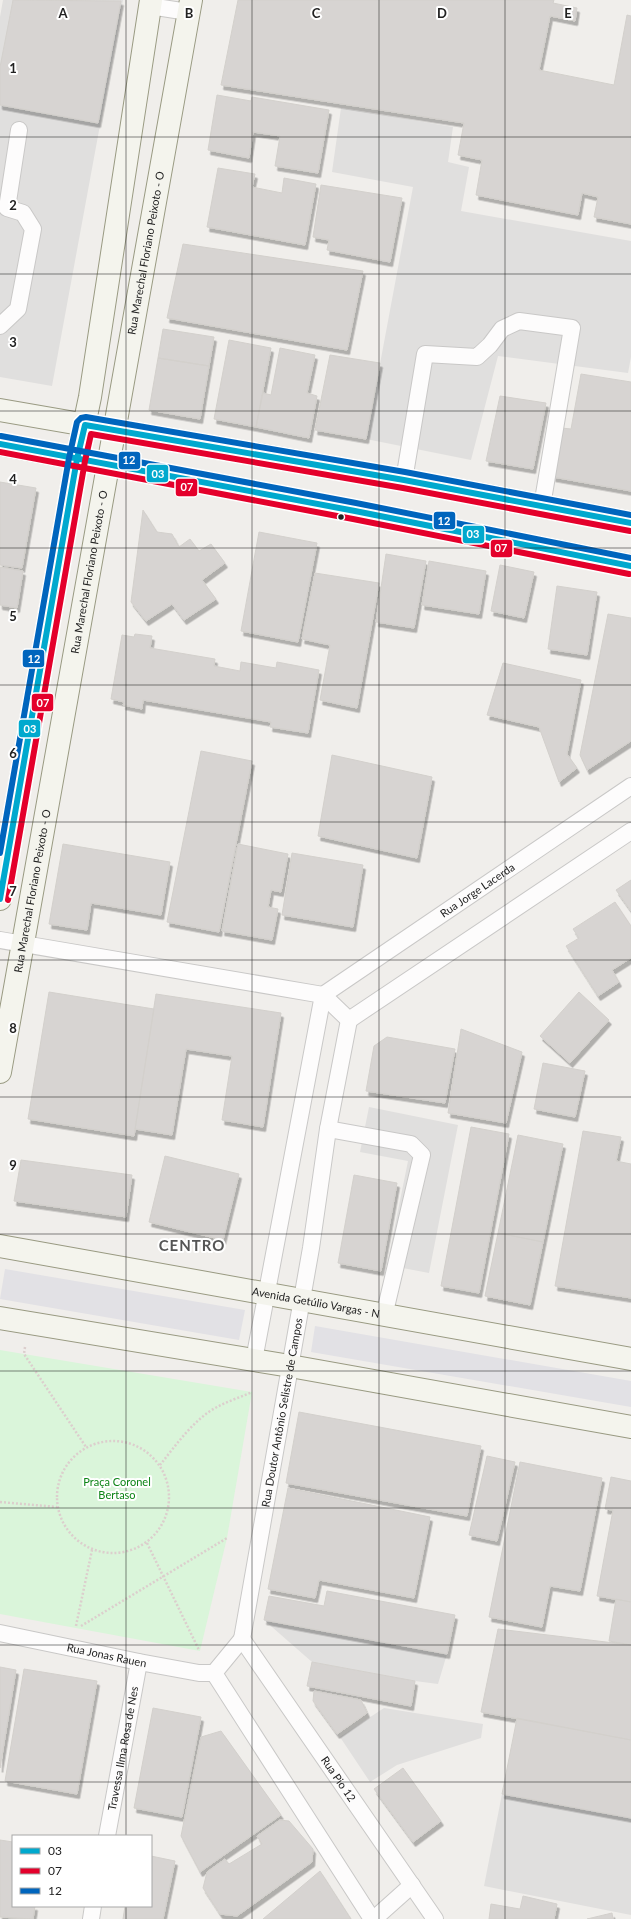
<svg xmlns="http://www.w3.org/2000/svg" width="631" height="1919" font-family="Lato,sans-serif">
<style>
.park{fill:#daf5da}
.parking{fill:#e0dfde}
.plaza{fill:#e2e1e5}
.building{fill:#d7d4d2;stroke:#d3d0cc;filter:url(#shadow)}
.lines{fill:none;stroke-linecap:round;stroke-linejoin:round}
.lane-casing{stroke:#c9c8c7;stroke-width:18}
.secondary-casing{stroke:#999a82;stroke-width:24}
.path{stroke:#dccecd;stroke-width:2.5;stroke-dasharray:2 2;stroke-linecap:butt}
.lane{stroke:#fdfcfc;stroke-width:16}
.secondary{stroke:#f4f4ed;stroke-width:22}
.bus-1-casing{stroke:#fff;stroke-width:9}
.bus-2-casing{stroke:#fff;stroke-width:9}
.bus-3-casing{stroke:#fff;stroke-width:9}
.bus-1{stroke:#00a9ce;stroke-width:6}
.bus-2{stroke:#e4002b;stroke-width:6}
.bus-3{stroke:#0065bd;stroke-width:6}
.grid{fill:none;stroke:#222;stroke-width:1;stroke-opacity:0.55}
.bus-dot{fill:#222;stroke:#fff;stroke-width:1.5}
.labels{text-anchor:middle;stroke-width:4;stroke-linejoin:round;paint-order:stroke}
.street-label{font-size:11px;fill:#222;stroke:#fff}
.park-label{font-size:11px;fill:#0c8416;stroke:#fff}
.district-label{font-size:15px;font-weight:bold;letter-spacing:1px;fill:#555;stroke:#fff}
.grid-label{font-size:13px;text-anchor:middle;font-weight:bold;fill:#222;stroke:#fff;stroke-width:4;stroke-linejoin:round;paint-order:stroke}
.line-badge{stroke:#fff;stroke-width:1.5}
.badge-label{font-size:11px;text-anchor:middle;font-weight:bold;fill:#fff}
</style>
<defs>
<filter id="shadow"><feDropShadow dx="2.5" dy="4.5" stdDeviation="0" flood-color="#0004"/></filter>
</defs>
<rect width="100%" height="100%" fill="#f0eeeb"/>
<path class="park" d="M0 1350 252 1392 227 1538 200 1651 0 1614Z"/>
<path class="parking" d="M3 0H123L52 386 0 377V17Z
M341 108 453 127 448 162 469 167 461 211 631 241V357L628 373 498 356 471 460 366 439 413 187 332 172Z
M369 1107 458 1125 429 1273 387 1265 408 1161 360 1152Z
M264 1620 447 1654 438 1684 415 1681 312 1662Z
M384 1708 483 1724 481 1738 397 1765 370 1782 340 1737Z
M502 1794 631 1818V1915L484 1886Z"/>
<path class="plaza" d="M5 1269 245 1310 239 1340 0 1299Z
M315 1326 631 1381V1407L311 1352Z"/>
<path class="building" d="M13 0 121 1 98 123 0 105V67Z
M238 0H554L553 3 577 8 575 21 550 16 539 70 614 85 627 15 631 16V224L594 217 598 197 582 193 578 215 476 195 482 160 458 155 464 123 221 85Z
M217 95 251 101 252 97 329 110 318 173 275 166 280 136 253 132 249 158 208 150Z
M218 168 255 174 252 187 282 193 284 178 316 184 305 245 207 227Z
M321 185 402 198 390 262 327 250 329 240 313 237Z
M183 244 363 271 347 350 167 318Z
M163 329 214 337 209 366 158 358Z
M229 340 271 348 256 427 214 419Z
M280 348 315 355 307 393 317 396 309 438 256 427 263 393 271 395Z
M330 355 380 363 366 439 315 430Z
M158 358 209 366 200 419 149 410Z
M581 374 631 382V491L553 477 562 428 571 429Z
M500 396 546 403 533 469 486 461Z
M0 482 36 488 22 568 0 565Z
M143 510 157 532 172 534 179 547 190 539 199 551 211 544 225 563 202 580 216 599 184 620 172 604 146 621 131 602Z
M259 532 317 543 298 642 241 631Z
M386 554 426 561 414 628 376 622Z
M429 561 486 571 479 614 422 605Z
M500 565 534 572 524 618 491 611Z
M0 567 23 571 17 608 0 605Z
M315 573 379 583 357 708 320 700 330 645 302 639Z
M557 586 597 592 587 655 548 649Z
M608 614 631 618V741L587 770 580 755Z
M135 634 152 636 150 648 215 659 214 666 240 671 241 662 276 668 277 662 319 670 308 733 270 727 271 722 143 700 142 709 123 705 124 702 111 699 122 635 134 637Z
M503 663 581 680 567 754 577 768 559 782 539 727 487 715Z
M201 751 252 761 219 932 167 922Z
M332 755 432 777 417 858 318 836Z
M63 844 170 862 161 915 91 903 87 930 49 924Z
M238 844 288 854 281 892 271 890 268 907 278 909 272 940 222 931Z
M292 853 363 865 353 927 282 915Z
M631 880V911L616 890Z
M615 902 631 926V958L612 970 619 982 598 996 566 946 579 938 573 929Z
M49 992 154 1009 134 1136 28 1119Z
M579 992 609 1020 570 1063 540 1036Z
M156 994 281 1013 263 1127 222 1120 232 1056 186 1049 172 1135 135 1129Z
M461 1029 522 1052 506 1123 448 1113Z
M387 1037 455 1049 445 1103 366 1091 374 1046Z
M543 1063 585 1071 575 1117 534 1109Z
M471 1127 509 1134 479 1293 441 1286Z
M583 1131 621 1137 616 1161 631 1164V1298L555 1286Z
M518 1135 563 1144 543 1242 498 1233Z
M165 1156 239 1174 223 1240 149 1222Z
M21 1160 132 1175 126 1217 14 1201Z
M354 1175 397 1183 381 1271 338 1263Z
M498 1233 543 1242 530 1305 485 1296Z
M299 1412 481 1446 467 1516 286 1483Z
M487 1456 515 1462 497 1541 469 1535Z
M520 1462 602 1478 580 1591 550 1586 542 1627 489 1617Z
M611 1477 631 1481V1602L597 1596 613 1510 605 1509Z
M288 1488 430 1517 414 1598 319 1580 315 1598 268 1589Z
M327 1591 455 1615 447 1654 264 1620 269 1596 324 1606Z
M616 1599 631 1602V1645L609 1641Z
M498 1629 631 1645V1740L481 1712Z
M312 1662 415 1681 411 1706 307 1686Z
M0 1667 16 1670 0 1768Z
M24 1669 97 1681 77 1794 5 1781Z
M314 1691 361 1700 367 1713 337 1734 313 1701Z
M153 1708 201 1717 182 1817 134 1808Z
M517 1718 631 1740V1818L502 1794Z
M221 1731 281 1815 200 1872 181 1836 201 1737Z
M403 1768 441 1821 413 1842 374 1789Z
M280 1820 289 1821 313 1849 312 1862 237 1916 220 1914 203 1888 207 1872 225 1859 229 1864 262 1844 257 1836Z
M0 1840 13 1842V1906H35L33 1919 0 1917Z
M151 1856 175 1861 163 1919H123L125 1906H151Z
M320 1871 351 1919H263Z
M523 1896 557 1904 554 1919H489L491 1904 520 1909Z
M612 1913 613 1919H587Z"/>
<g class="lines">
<defs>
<g id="lane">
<path d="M150 6 188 12"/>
<path d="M0 326 18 309 33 229 23 213 7 208 19 130"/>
<path d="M404 480 425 354 477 357 490 345 502 329 519 321 572 328 542 506"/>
<path d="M0 940 323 995 349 1020"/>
<path d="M349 1020 631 831"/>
<path d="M328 1129 411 1144 422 1155 384 1316"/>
<path id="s1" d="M254 1360 323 995 631 786"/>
<path id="s2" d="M0 1633 139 1662 199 1673H214"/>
<path id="s3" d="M242 1639 311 1248 328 1129 349 1020"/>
<path id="s4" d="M242 1639 435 1919"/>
<path d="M214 1673 372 1919"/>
<path d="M214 1673 242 1639"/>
<path id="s5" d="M107 1836 139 1662"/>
<path d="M91 1919 93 1906"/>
<path d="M374 1919 412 1885"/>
</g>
<g id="secondary">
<path d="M0 410 404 480 631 523"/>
<path d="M0 444 355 511 631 566"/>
<path d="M0 899 77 459 90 397 151 0"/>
<path id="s6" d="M0 1072 191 0"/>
<path id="s7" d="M0 1246 631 1359"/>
<path d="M0 1318 290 1366 631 1427"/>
</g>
</defs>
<use href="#lane" class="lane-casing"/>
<use href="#secondary" class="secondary-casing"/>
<path class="path" d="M25 1347 24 1354 86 1447
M57 1497a56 56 0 1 1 112 0a56 56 0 1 1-112 0Z
M160 1465C176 1445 194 1419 217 1407 228 1401 241 1397 252 1392
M0 1502 57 1507
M147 1543 199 1650
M76 1626 92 1550
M81 1626 227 1538"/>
<use href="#lane" class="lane"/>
<use href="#secondary" class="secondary"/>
<defs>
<path id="bus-1" d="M0 444 355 511 631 566
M0 899 77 459 85 425 404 480 631 523"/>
<path id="bus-2" d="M0 452 353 519 629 574
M8 900 85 461 91 434 403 488 630 531"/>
<path id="bus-3" d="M1 436 356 503 631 558
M0 853 69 458 77 422 81 418 86 417 405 472 631 515"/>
</defs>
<use href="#bus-1" class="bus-1-casing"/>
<use href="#bus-2" class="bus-2-casing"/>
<use href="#bus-3" class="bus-3-casing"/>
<use href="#bus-1" class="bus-1"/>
<use href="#bus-2" class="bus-2"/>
<use href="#bus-3" class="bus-3"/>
</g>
<path class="grid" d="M126 0V1836M252 0V1919M379 0V1919M505 0V1919M0 137H631M0 274H631M0 411H631M0 548H631M0 685H631M0 822H631M0 960H631M0 1097H631M0 1234H631M0 1371H631M0 1508H631M0 1645H631M0 1782H631M126 1906V1919"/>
<circle class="bus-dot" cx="341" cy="517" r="3.5"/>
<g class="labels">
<g class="street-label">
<text dy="4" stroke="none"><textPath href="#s6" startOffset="832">Rua Marechal Floriano Peixoto - O</textPath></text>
<text dy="4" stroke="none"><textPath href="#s6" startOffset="508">Rua Marechal Floriano Peixoto - O</textPath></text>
<text dy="4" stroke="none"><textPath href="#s1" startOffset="558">Rua Jorge Lacerda</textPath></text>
<text dy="4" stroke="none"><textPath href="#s6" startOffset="184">Rua Marechal Floriano Peixoto - O</textPath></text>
<text dy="4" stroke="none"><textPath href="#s7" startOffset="321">Avenida Getúlio Vargas - N</textPath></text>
<text dy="4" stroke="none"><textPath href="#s3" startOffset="230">Rua Doutor Antônio Selistre de Campos</textPath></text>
<text dy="4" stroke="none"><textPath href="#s2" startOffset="109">Rua Jonas Rauen</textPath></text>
<text dy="4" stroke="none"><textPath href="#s5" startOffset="89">Travessa Ilma Rosa de Nes</textPath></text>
<text dy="4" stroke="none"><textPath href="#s4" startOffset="170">Rua Pio 12</textPath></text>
</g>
<g class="park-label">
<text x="117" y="1486">Praça Coronel<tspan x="117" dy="13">Bertaso</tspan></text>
</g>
<g class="district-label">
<text x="192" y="1251">CENTRO</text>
</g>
</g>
<g class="grid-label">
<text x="63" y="18">A</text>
<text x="189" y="18">B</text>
<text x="316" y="18">C</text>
<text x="442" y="18">D</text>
<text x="568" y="18">E</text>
<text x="13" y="73">1</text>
<text x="13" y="210">2</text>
<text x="13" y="347">3</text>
<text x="13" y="484">4</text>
<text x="13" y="621">5</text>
<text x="13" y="758">6</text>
<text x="13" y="896">7</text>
<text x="13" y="1033">8</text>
<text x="13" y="1170">9</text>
</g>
<g class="line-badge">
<rect x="118" y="451" width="23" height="19" rx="4" fill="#0065bd"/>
<rect x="146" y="464" width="23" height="19" rx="4" fill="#00a9ce"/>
<rect x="175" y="478" width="23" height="19" rx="4" fill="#e4002b"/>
<rect x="433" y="511" width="23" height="19" rx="4" fill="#0065bd"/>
<rect x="462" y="525" width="23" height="19" rx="4" fill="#00a9ce"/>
<rect x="490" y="539" width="23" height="19" rx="4" fill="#e4002b"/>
<rect x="22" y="649" width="23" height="19" rx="4" fill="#0065bd"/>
<rect x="31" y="693" width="23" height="19" rx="4" fill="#e4002b"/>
<rect x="18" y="719" width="23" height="19" rx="4" fill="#00a9ce"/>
</g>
<g class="badge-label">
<text x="129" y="464">12</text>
<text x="158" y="478">03</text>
<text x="187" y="491">07</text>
<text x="444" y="525">12</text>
<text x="473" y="538">03</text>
<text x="501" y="552">07</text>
<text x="34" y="663">12</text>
<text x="43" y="707">07</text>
<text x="30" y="733">03</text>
</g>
<rect x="12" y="1835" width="140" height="72" fill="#ffffff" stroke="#a7a7a7"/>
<rect x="20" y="1848" width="20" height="6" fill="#00a9ce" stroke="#a7a7a7"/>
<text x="48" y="1855" font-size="12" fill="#222222">03</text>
<rect x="20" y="1868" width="20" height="6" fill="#e4002b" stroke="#a7a7a7"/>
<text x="48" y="1875" font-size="12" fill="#222222">07</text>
<rect x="20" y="1888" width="20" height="6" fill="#0065bd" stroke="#a7a7a7"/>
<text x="48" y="1895" font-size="12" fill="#222222">12</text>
</svg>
